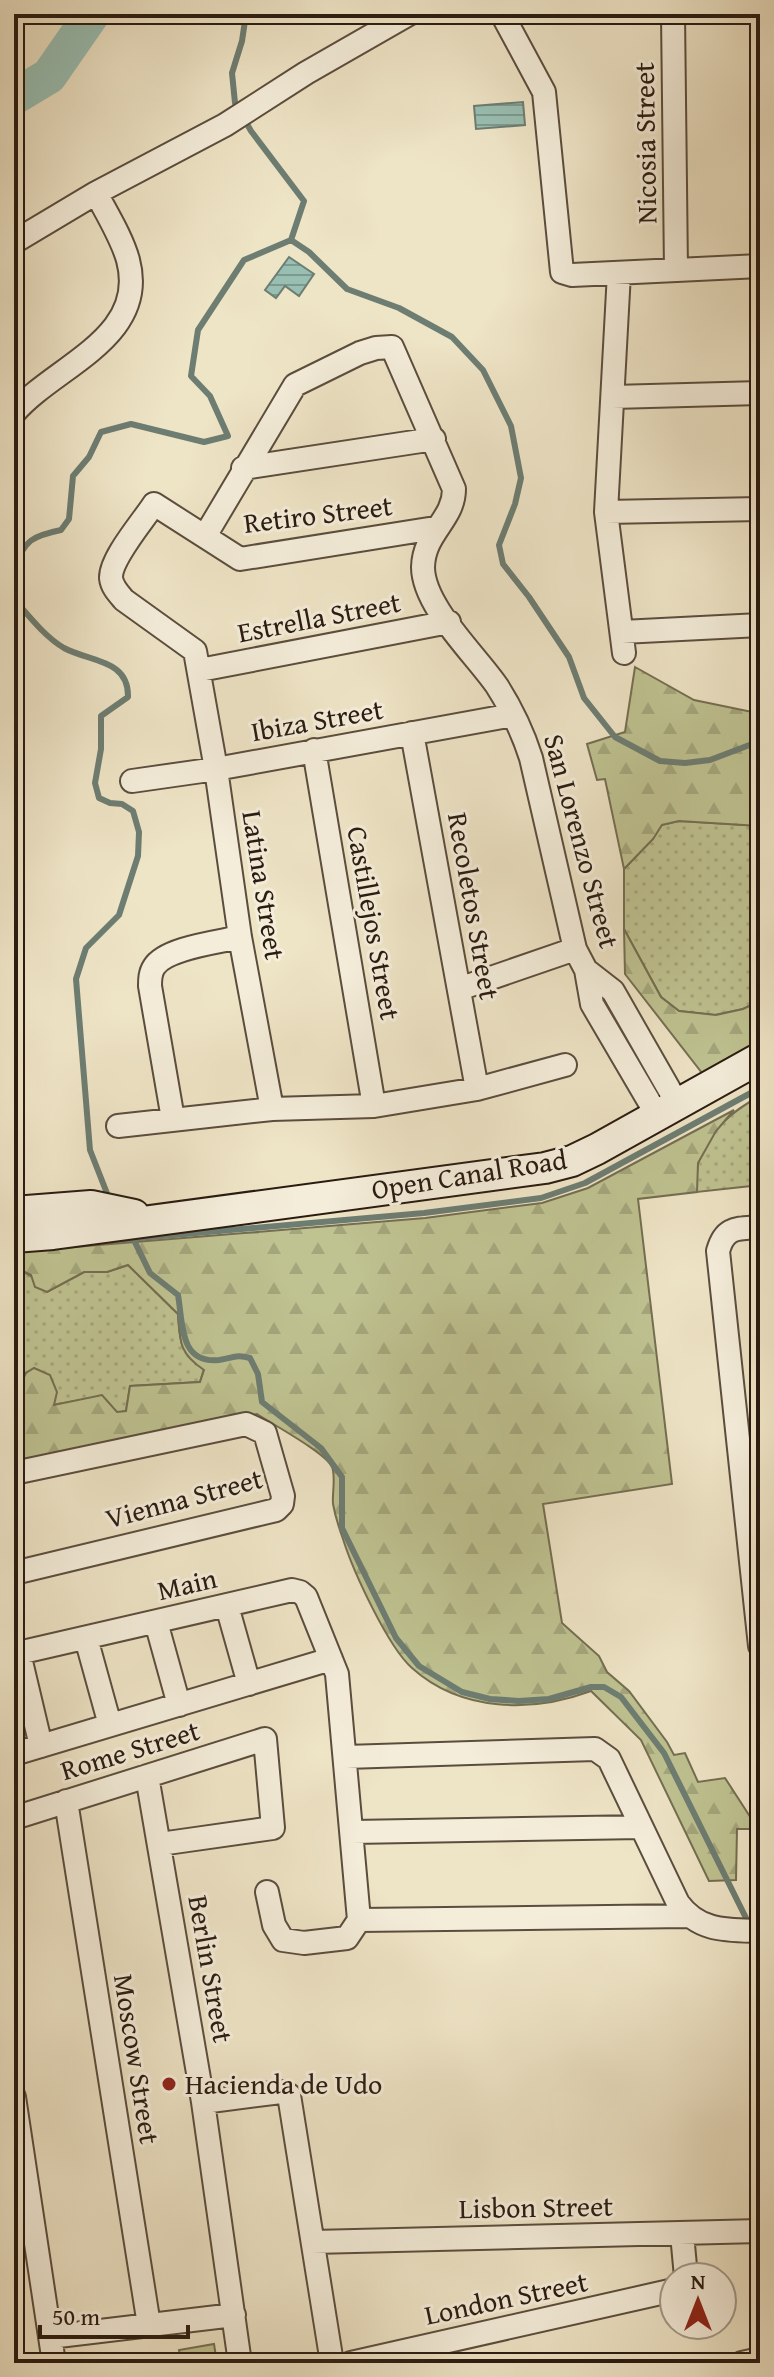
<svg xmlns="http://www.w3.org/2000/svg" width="774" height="2377" font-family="'Gentium Book Plus',serif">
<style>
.grass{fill:url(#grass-dots);stroke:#746e51;stroke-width:2}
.forest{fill:url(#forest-firs);stroke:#746e51;stroke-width:2}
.park{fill:#bfc291;stroke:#746e51;stroke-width:2}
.water{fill:url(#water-rules);stroke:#6d7d72;stroke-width:2}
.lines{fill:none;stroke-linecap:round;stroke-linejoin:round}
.stream{stroke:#6d7d72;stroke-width:6}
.river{stroke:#99bfb3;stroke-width:36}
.minor-casing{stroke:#5b4d3e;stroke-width:26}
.secondary-casing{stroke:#2a1b11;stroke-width:34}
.minor{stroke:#f4edda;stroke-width:22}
.secondary{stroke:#f4edda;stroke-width:30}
.poi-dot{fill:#8f2418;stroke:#f4edda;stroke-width:3}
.labels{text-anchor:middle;stroke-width:6;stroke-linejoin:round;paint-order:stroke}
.street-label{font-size:28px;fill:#2a1b11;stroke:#f4edda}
.poi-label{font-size:28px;fill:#2a1b11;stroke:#f4edda;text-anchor:start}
</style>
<defs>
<pattern id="grass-dots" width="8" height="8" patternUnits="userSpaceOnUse" patternTransform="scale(2)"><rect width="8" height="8" fill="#bfc291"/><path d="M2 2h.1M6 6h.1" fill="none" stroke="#a4a67c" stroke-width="1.8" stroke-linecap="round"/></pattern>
<pattern id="forest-firs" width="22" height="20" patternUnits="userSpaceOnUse" patternTransform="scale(2)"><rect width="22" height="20" fill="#bfc291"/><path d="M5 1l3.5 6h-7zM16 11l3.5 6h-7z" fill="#a4a67c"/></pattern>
<pattern id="water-rules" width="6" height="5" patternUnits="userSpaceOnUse" patternTransform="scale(2)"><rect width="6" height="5" fill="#99bfb3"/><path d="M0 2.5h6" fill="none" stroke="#7d9a90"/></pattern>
</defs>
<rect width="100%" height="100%" fill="#eee4c6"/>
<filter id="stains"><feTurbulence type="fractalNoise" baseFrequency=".0025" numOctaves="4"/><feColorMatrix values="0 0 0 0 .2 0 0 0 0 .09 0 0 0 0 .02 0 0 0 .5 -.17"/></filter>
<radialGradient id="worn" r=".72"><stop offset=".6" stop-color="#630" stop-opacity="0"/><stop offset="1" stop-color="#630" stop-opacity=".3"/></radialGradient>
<path class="grass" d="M679 821 760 826V1001L743 1009 715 1015 679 1011 661 997 624 929V869L653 839 661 825Z
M760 1096V1185L697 1192C697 1182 696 1169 699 1160 711 1129 732 1111 760 1096Z
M128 1265 178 1314C180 1342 179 1353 204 1369L200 1382 130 1386 126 1411 117 1413 102 1396 53 1405 26 1373 18 1389 14 1390V1271C30 1271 37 1281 47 1292L84 1272H107Z"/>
<path class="forest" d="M635 667 694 700 752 712 760 708V826L679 821 662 825 653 839 624 869 605 779 597 780 587 744 625 732Z
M624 929 661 997 679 1011 716 1015 743 1009 760 1001V1041L702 1073 625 974Z
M734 1110 716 1131 698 1163 697 1192 638 1199 672 1484 543 1504 562 1623 599 1656 607 1672 629 1691 667 1742 674 1755 685 1753 698 1782 725 1778 758 1829H737L736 1880 709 1881 641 1740 591 1691C532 1713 461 1712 412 1668 388 1647 353 1571 343 1539 339 1528 335 1515 333 1504 332 1493 336 1477 332 1467 326 1453 272 1424 257 1414L14 1463V1390L18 1389 26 1373 34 1368 50 1375 57 1392 54 1405 102 1395 117 1412 126 1411 130 1386 200 1382 204 1370C179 1353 180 1342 178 1314L128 1265 107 1272H84L47 1292 35 1287 31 1275 23 1271H14V1252L425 1218 542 1203 588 1188Z"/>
<path class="park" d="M214 2344 217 2363H181L179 2350Z"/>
<path class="water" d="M523 102 525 125 476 129 474 106Z
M289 257 314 274 299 296 285 286 276 298 265 290Z"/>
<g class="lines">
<path class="stream" d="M291 240 309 252 347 289 399 308 452 337 483 370 511 426 521 478 515 504 499 545 503 564 529 597 569 657 584 698 615 737 660 761 685 763 710 760 760 741
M14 568C25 540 32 536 61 530L69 519 73 476 89 457 101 432 131 424 204 442 228 436 210 396 191 376 198 330 244 260 291 240 304 201 251 131 235 103 232 73 242 41 246 14
M14 599C28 615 45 637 64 648 90 662 129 659 128 697L101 716V749L95 783 99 798 110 803 122 804 133 811 139 832 138 856 119 915 86 948 76 979 90 1150 110 1201
M131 1234 150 1273 178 1295C183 1323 179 1364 219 1360 233 1358 236 1354 250 1358L258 1374 262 1402 321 1448 342 1477V1528L396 1638 419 1666 462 1692 490 1699 519 1701 549 1699 591 1687H604L621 1697 664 1753 749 1924
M117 1240 424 1213 541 1198 585 1183 760 1088"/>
<path class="river" d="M14 97 49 76 92 14"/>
<defs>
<path id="minor" d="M502 14 544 92 562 272 572 275 760 266
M673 14 676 270
M14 242 96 193 225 125 306 73 409 14
M619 273 606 512 624 653
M613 397 760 393
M14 413C54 366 149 338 128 260 122 238 107 214 96 193
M243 468 434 439
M606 512 760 509
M205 536 295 385 360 353 376 348 392 347 454 489C454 520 424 532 423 567 423 606 475 654 497 686 511 708 523 733 531 758L575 949 586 970 592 1004 657 1115
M622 632 760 625
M200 670 449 622
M412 733 477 1089
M314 750 374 1106
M132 781 216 769 513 715
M586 970 613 991 677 1103
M459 989 575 949
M272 1109 240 937 216 769 195 651 124 600C118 593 112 587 111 578 110 559 143 521 154 504L240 559 435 528
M173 1119 150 986C150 980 150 973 154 967 165 948 219 942 240 937
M118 1126 272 1109 374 1106 477 1089 565 1065
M760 1227C737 1229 725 1226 718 1251L760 1646
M14 1473 246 1424 265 1433 283 1496 282 1504 276 1510 14 1573
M227 1606 249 1684
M156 1622 179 1705
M86 1638 110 1725
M19 1653 41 1746
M14 1654 292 1590 300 1592 306 1597 337 1674 359 1920 347 1938 304 1943 283 1940 274 1925 267 1892
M14 1754 331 1659
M346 1757 595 1749 609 1759 678 1903C699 1932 727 1930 760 1931
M147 1776 203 2102 240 2363
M66 1801 149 2325
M14 1818 265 1739 273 1828 160 1844
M353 1832 641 1827
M359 1920 687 1916
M14 2097 54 2363
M203 2102 281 2092 289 2095 332 2363
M682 2234 686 2277
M313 2242 760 2231
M50 2337 234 2315
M351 2363 674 2290
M742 2363 760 2359"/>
<path id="secondary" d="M14 1212 91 1206 134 1215
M14 1237 53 1234 545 1168 572 1161 597 1149 760 1058"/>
</defs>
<use href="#minor" class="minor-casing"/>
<use href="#secondary" class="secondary-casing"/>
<use href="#minor" class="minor"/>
<use href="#secondary" class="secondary"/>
</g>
<circle class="poi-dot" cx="169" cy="2084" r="8"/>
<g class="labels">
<g class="street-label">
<text transform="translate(645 143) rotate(-91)" y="10">Nicosia Street</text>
<text transform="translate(318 514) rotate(-7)" y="10">Retiro Street</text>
<text transform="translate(319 617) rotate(-11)" y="10">Estrella Street</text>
<text transform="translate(317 720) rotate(-10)" y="10">Ibiza Street</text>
<text transform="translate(582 841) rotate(75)" y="10">San Lorenzo Street</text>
<text transform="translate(264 885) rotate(81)" y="10">Latina Street</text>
<text transform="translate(474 906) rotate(80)" y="10">Recoletos Street</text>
<text transform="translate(374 923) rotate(80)" y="10">Castillejos Street</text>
<text transform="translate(469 1174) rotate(-9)" y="10">Open Canal Road</text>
<text transform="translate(184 1498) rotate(-15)" y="10">Vienna Street</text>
<text transform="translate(187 1584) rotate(-13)" y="10">Main</text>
<text transform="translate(130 1750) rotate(-17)" y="10">Rome Street</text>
<text transform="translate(211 1969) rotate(80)" y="10">Berlin Street</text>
<text transform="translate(137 2059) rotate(81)" y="10">Moscow Street</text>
<text transform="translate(536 2207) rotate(-1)" y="10">Lisbon Street</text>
<text transform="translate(506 2298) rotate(-12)" y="10">London Street</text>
</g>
<g class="poi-label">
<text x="185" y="2094">Hacienda de Udo</text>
</g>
</g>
<rect width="774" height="2377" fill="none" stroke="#eee4c6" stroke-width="48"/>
<rect x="16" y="16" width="742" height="2345" fill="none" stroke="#2a1b11" stroke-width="4"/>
<rect x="24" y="24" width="726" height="2329" fill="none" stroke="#2a1b11" stroke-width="2"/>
<g transform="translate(698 2301)"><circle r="38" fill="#f4edda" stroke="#a3998a" stroke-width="2"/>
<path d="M0-6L14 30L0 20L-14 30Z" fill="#8f2418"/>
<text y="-12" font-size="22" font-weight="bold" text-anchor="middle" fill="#2a1b11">N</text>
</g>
<path d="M40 2325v12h148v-12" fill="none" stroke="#2a1b11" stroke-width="4"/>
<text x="52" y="2325" font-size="24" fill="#2a1b11" stroke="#f4edda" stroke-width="6" paint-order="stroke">50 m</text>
<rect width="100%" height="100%" filter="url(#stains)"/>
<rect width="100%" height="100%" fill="url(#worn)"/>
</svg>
